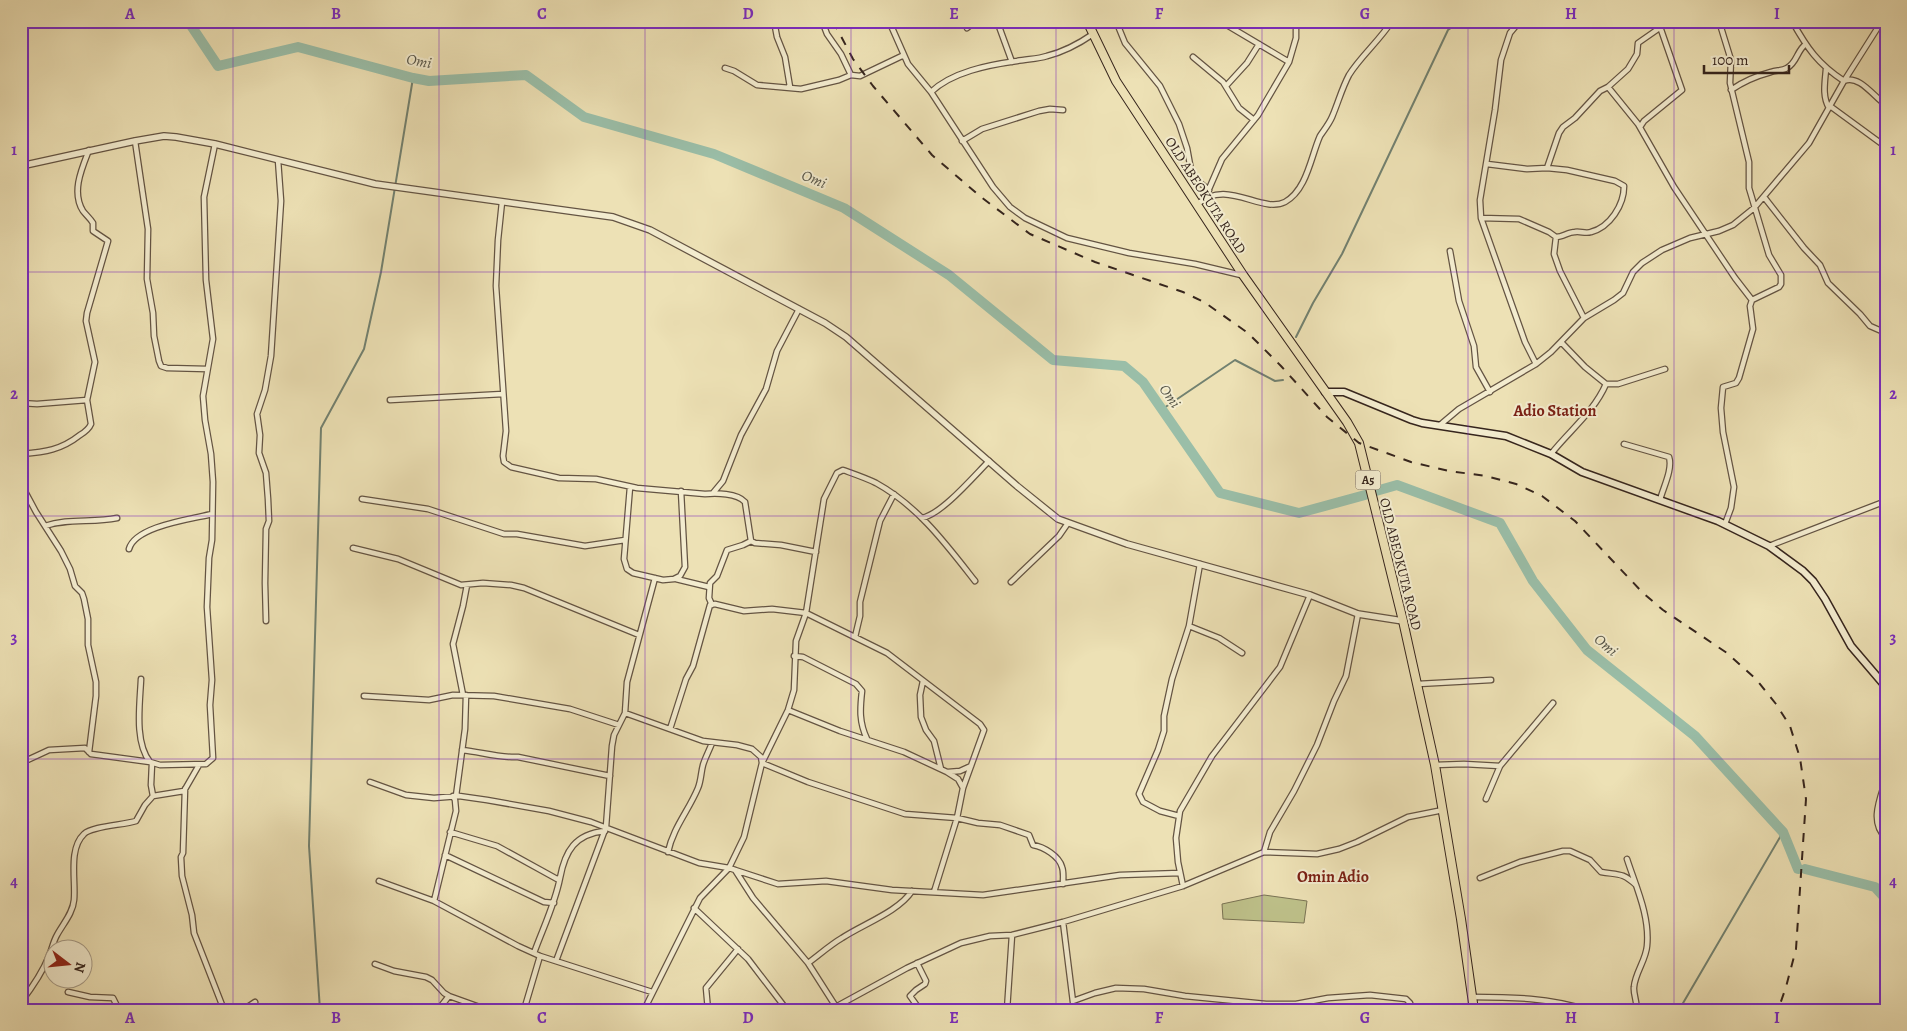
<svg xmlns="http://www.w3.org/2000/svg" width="1907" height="1031" font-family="Alegreya,serif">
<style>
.green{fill:#bec18a;stroke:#7a7354}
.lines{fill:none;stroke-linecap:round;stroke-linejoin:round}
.stream{stroke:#728170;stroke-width:2}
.river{stroke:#9abea8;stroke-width:10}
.minor-casing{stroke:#645443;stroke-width:7}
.tertiary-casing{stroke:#645443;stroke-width:8}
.secondary-casing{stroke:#36251d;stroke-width:9}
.trunk-casing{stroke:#36251d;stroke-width:10}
.minor{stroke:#f3eccf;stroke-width:4.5}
.tertiary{stroke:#f3eccf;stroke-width:5.5}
.secondary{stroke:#f3eccf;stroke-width:6}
.trunk{stroke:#ede1b5;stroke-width:8}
.rail{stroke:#36251d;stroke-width:2;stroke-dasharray:9 9;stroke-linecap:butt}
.grid{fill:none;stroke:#7b2cbf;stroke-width:1;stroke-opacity:0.55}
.labels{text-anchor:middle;stroke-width:4;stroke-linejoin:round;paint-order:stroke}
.shield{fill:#f3eccf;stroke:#6f6152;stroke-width:1}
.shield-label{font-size:12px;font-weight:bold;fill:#36251d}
.street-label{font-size:14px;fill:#36251d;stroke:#f3eccf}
.water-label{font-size:15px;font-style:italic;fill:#545347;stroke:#f3eccf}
.quarter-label{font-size:16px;font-weight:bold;fill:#7a1f14;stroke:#f3eccf}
.neatline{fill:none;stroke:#7b2cbf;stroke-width:2}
.grid-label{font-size:16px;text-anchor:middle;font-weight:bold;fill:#7b2cbf}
</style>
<rect width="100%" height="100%" fill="#ede1b5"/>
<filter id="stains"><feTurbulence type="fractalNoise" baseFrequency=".004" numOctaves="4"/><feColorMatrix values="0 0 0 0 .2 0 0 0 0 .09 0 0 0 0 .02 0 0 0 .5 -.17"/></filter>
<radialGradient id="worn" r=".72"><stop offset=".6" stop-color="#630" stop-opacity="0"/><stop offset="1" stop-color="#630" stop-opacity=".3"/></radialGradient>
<path class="green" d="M1264 895 1307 901 1304 923 1223 919 1222 904Z"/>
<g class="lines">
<path class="stream" d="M1296 337 1313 303 1342 254 1448 30 1461 21
M1161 410 1235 360 1275 381 1283 380
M320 1010 309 846 321 428 364 349 381 272 413 78
M1679 1010 1783 832"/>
<path class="river" d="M188 21 218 66 298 47 413 78 429 81 526 75 584 117 714 154 844 208 949 275 1053 360 1124 366 1143 382 1220 493 1299 513 1365 495
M1376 491 1397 485 1500 523 1533 581 1587 650 1695 736 1783 832 1798 869
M1805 869 1875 887 1886 899"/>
<defs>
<path id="minor" d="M774 21 777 37 785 57 790 87
M822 21 827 34 841 54 851 75
M889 21 908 64 931 92 993 187 1010 207 1025 218 1067 238 1129 253 1195 264 1241 275
M997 21 1012 62
M1116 21 1125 43 1160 86 1179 124 1187 148 1191 170 1199 182 1209 190
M1220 21 1289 62
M1520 21 1510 33 1501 60 1495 110 1480 200 1481 218 1525 342 1536 364
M1719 21 1731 60 1730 83 1749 162V188L1769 255 1781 275V284L1779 287 1752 300
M1792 21C1807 48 1818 64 1844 81 1859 74 1874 97 1886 105
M1869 21C1874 26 1880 27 1886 30
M967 28 976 21
M1193 57 1223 82 1239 108 1254 120
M725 68 734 71 757 85 801 89 839 80 851 75 860 76 904 55
M1826 69C1825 82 1822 96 1829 108
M1226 86 1247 63 1259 44
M1608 87 1638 124 1674 187 1735 278 1752 300 1750 306 1753 329 1739 378 1736 383 1723 387 1721 408 1723 432 1734 487 1731 508 1725 524
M1731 90C1744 81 1756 76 1771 72 1776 70 1782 71 1787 68 1797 63 1797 50 1806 44
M931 92C952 72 988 65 1017 61 1027 59 1038 59 1047 56 1063 52 1080 43 1093 34
M1830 106 1886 147
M1640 127 1644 121 1682 90 1658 21
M135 141 148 229 147 279 153 313 154 336 159 361 161 366 167 368 207 369
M962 141 982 129 1039 111 1050 109 1063 110
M1547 168 1559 133 1563 127 1575 118 1600 91 1608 87 1628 69 1637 54 1638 43 1661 27
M1764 197 1804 248 1820 265 1828 283 1860 314 1870 326 1886 333
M1205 198 1222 159 1258 115 1289 62 1296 38V21
M502 202 498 240 496 286 506 431 503 456 504 462 511 467 559 478 596 479 637 488 705 494C716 493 737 493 745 502L751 541 755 543 781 545 816 552
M1198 204C1226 178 1262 214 1285 202 1307 190 1311 156 1320 136 1324 130 1329 124 1332 117 1338 103 1342 88 1349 75 1360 57 1380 40 1392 21
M1481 218 1519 219 1549 232 1556 237C1563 237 1568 232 1575 232 1580 231 1586 234 1591 232 1610 227 1624 205 1624 186L1615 181 1567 170 1547 168 1527 169 1487 164
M1556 237 1554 254 1560 271 1584 318
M1450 251 1459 301 1474 346 1476 367 1490 392
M1561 342 1585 367 1606 384H1618L1665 369
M21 363V400
M390 400 503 394
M21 403 37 404 87 400
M21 407V465
M1440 425 1459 409 1536 364 1551 352 1584 318 1614 300 1623 293 1633 272 1642 263 1662 250 1690 238 1719 231 1733 225 1754 208 1809 143 1844 81 1882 21
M1624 444 1669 457C1673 469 1663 488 1660 500
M22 454C45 452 61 450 80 435 85 432 89 429 91 424L87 400 95 362 86 321 87 313 108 241 93 231V223C90 218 86 215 83 211 71 192 82 168 89 150
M1551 454C1569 431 1594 412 1606 384
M21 484 36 512 61 551 70 569 75 586 82 593 84 599 88 619V645L96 682V696L89 752
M630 487 624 559 627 569 633 573 663 580 674 579 680 576 685 567 681 491
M713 493 723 481 741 435 766 389 777 351 799 309
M362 499 428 509 504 534H517L585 546 625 540
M922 518C942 514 974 476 989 461
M45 526C68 518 93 523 117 518
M1769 546 1886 501
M353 548 398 559 461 585 483 583 511 585 524 588 639 635
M129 549C135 526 192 519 212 514
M676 579 709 587
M1011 582 1059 536 1068 523
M712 605 709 598 710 583 717 576 727 550 743 545 751 541
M266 621 265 583 266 529 269 521 268 499 266 473 259 453 260 435 257 414 265 390 271 356 281 201 278 160
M1189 626 1219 638 1242 653
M855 637 860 616V602L880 521 894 494
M794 656 803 657 856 684 862 691C860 709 859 722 867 739
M141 679C140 703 134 742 150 762
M923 681 920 695 921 717 926 730 934 741 941 769
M1418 684 1491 680
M463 695 453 644 463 606 467 585
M364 696 429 700 453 695 494 696 570 709 619 725
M788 710 840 731 904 752 947 772 958 779 963 788
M625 713 703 741 737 745 752 749 761 757 762 763 808 782 905 814 957 818 978 823 1000 825 1029 835 1033 845C1044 847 1059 856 1062 867 1064 872 1063 879 1063 884
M670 729 686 679 693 666 710 605 715 604 744 611 772 609 806 613 887 653 980 724 984 730 963 788 957 818 934 892
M462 750C481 752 499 758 518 757L610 776
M21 763 49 750 85 748 91 754 150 762 160 765 206 764 213 758 210 705 212 680 207 607 209 558 212 540 213 482 211 454 205 420 203 396 213 339 206 280 204 197 215 144
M152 763 151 785 153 796
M1435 765 1464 764 1500 766
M948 772 960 771 971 766
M1886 779C1880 799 1869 822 1886 838
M370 782 406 795 434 798 459 796 487 800 549 811 591 822 699 863 729 868 778 884 826 881 892 890 983 895 1120 875 1180 873
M185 789 183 853 181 857 182 876 192 915 194 933 224 1010
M456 796 465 729 466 695
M1486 799 1500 766 1553 703
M1179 816 1160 811 1143 802 1139 794 1158 750 1164 731V716L1172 679 1189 626 1200 564
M450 832 497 846 557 879 560 878C565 851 575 834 605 831
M668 852C673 828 689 810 698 788 701 781 701 772 703 765 705 758 709 751 712 743
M1264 852 1270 832 1294 791 1317 745 1334 701 1346 676 1358 614
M445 855 544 902 554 903
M1627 859C1636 887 1650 916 1647 946 1646 960 1635 973 1634 987 1633 995 1638 1002 1636 1010
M735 870 753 898 808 963 838 1010
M1480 878 1520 862 1563 851H1570L1590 860 1601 872C1618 875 1622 872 1636 885
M379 881 434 901 518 946 540 956 652 992
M1183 886 1178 862 1176 838 1180 811 1212 756 1280 667 1310 595
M434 901 456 811 455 800 453 796
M694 908 748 959 787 1010
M1063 922 1074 1010
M534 953C543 928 555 904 560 878
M556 961 606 827 612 746 614 735 625 713 627 682 655 578
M808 963C819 955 830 945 842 938 863 924 898 912 912 891
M917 963 926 981 925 984 916 990 910 996 920 1010
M375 964 394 971 426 977 432 980 444 993 449 996 488 1010
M68 992 90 997 113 998 116 1004 115 1010
M1473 997C1512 997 1550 998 1587 1010
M1073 1001 1095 993 1116 988 1144 989 1185 996 1266 1004H1296L1328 998 1370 995 1406 999 1410 1003 1412 1010
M21 1002C31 989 43 971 49 956 52 949 53 942 57 935 63 924 73 913 74 900 76 881 68 849 84 834 92 826 124 825 136 821L145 805 153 796 184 791 199 765
M243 1010 255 1002
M438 1010 449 996
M524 1010 540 956
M644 1010 700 898 729 868 744 837 762 763 788 710 794 690 796 641 806 613 824 499 837 473 843 470C854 474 866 478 876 483 918 506 946 544 975 581
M708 1010 706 988 738 949
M830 1010 907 968 961 943 990 936 1012 935 1063 922 1183 886 1264 852 1317 854 1339 849 1357 842 1408 817 1443 810
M1007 1010 1012 935"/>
<path id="tertiary" d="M21 166 135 141 164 136 176 137 215 144 375 184 613 217 650 230 825 323 846 337 1017 486 1058 519 1127 544 1310 595 1358 614 1403 621"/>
<path id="secondary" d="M1325 392H1344L1412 420 1422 423 1506 436 1551 454 1582 472 1718 521 1769 546 1803 571 1813 581 1825 599 1851 646 1886 687"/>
<path id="trunk" d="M1087 21 1116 81 1243 275 1347 422 1359 443 1403 621 1435 765 1461 919 1474 1010"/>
</defs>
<use href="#minor" class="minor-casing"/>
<use href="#tertiary" class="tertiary-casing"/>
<use href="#secondary" class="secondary-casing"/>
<use href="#trunk" class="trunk-casing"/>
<use href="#minor" class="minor"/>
<use href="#tertiary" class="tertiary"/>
<use href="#secondary" class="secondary"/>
<use href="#trunk" class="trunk"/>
<path class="rail" d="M833 21 853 59 873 86 932 155 981 197 1030 234 1095 262 1183 292 1204 302 1248 333 1281 366 1327 417 1359 443 1411 462 1449 471 1486 476 1516 484 1542 496 1575 521 1643 593 1663 610 1727 653 1756 679 1776 704 1790 726 1800 758 1806 799 1796 949 1786 987 1778 1010"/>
</g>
<path class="grid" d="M233 21V1010M439 21V1010M645 21V1010M851 21V1010M1056 21V1010M1262 21V1010M1468 21V1010M1674 21V1010M21 272H1886M21 516H1886M21 759H1886"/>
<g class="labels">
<rect class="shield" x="1355.5" y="470.5" width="25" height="19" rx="4"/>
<g class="shield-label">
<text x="1368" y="484">A5</text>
</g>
<g class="street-label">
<text transform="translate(1206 195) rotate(57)" y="5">OLD ABEOKUTA ROAD</text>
<text transform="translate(1401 564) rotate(76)" y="5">OLD ABEOKUTA ROAD</text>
</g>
<g class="water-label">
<text transform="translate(419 61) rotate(11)" y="5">Omi</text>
<text transform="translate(814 179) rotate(23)" y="5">Omi</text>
<text transform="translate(1170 396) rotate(55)" y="5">Omi</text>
<text transform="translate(1606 645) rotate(41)" y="5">Omi</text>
</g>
<g class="quarter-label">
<text x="1555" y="416">Adio Station</text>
<text x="1333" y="882">Omin Adio</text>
</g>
</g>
<rect width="1907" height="1031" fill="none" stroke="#ede1b5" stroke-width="55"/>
<g transform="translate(68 964) rotate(106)"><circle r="24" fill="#f3eccf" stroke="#a79c88"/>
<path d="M0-4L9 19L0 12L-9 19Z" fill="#8f2418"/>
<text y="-8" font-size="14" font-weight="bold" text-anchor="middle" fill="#36251d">N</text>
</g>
<path d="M1704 65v8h85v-8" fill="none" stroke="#36251d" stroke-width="2.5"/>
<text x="1712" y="65" font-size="15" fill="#36251d" stroke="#f3eccf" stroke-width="4" paint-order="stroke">100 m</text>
<rect x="28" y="28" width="1852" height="976" class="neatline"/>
<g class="grid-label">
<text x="130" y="19">A</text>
<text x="336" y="19">B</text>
<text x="542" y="19">C</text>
<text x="748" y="19">D</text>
<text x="954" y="19">E</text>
<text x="1159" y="19">F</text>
<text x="1365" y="19">G</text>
<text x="1571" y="19">H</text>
<text x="1777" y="19">I</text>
<text x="14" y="155">1</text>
<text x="1893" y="155">1</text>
<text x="14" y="399">2</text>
<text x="1893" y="399">2</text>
<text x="14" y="643">3</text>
<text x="1893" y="643">3</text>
<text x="14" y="887">4</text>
<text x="1893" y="887">4</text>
<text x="130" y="1023">A</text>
<text x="336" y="1023">B</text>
<text x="542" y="1023">C</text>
<text x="748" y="1023">D</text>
<text x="954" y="1023">E</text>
<text x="1159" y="1023">F</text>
<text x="1365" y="1023">G</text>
<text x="1571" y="1023">H</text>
<text x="1777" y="1023">I</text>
</g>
<rect width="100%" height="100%" filter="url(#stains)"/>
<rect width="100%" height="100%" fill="url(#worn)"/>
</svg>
